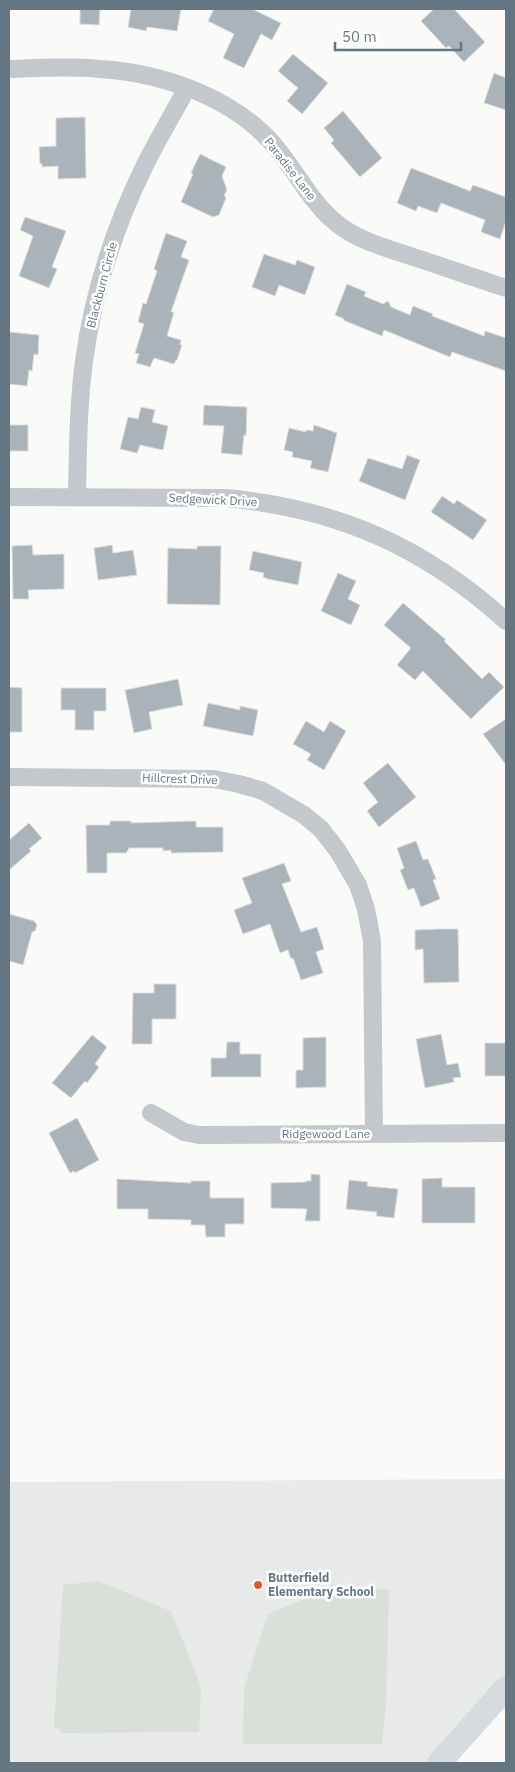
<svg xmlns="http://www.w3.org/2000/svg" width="515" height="1772" font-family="'IBM Plex Sans',sans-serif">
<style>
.built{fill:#e8e9e9}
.green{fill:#dadfd7}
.building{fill:#aab3b9;stroke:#dcdcda}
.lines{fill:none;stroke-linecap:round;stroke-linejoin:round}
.street{stroke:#c3c8cc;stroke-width:18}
.secondary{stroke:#d6dbdf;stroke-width:24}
.poi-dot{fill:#e4572e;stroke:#fff;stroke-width:2}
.labels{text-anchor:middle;stroke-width:5;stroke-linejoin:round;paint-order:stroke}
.street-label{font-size:12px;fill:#657683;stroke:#fff}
.poi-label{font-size:12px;font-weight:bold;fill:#657683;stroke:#fff;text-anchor:start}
</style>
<rect width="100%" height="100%" fill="#fafaf8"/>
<path class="built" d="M506 1479V1688L439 1763H9V1482Z"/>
<path class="green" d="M98 1581 171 1611 201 1687 199 1732 63 1733 54 1726 63 1585Z
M332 1588 389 1589 386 1703 382 1744H243L244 1688 268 1614Z"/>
<path class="building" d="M80 9H100L99 25 80 24Z
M131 9H181L177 31 147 27 146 31 128 27Z
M214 9H252L281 23 272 40 261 34 244 68 223 58 234 34 208 21Z
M434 9H454L485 42 464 62 449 46 446 48 421 21Z
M293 54 328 83 302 114 287 101 298 88 278 71Z
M494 73 506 78V110L484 103Z
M343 111 382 158 360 177 331 143 334 140 324 128Z
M85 117 86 178 58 179V166L42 167V164H40L39 147 56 146V118Z
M200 154 226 167 222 176 227 190 224 195 226 198 219 215 213 217 181 202 193 174 191 173Z
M411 168 470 191 473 185 506 197V221L500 239 481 232 485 220 441 203 437 213 418 206 416 211 397 203Z
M25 217 66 231 52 267 57 269 49 288 19 276 33 236 20 230Z
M166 233 187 241 181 257 189 260 171 312H174L167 336 181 340 180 345H182L177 360H176L174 364 154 358 150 367 136 363 139 354 135 353 144 324 138 322 143 303 146 304 157 271 154 269Z
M264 254 295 265 297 260 315 267 305 295 279 285 275 296 252 287Z
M347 284 366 292 364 296 383 304 388 301 391 307 410 315 413 306 433 314 432 316 484 336 485 331 506 338V371L452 352 450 357 384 330 382 336 343 320 344 319 335 315Z
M9 332 39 335 38 355 34 354 32 371 29 370 27 386 9 384Z
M204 405 247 407 246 436 244 435 242 455 221 453 224 426 203 425Z
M141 407 155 410 152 422 168 426 163 450 140 445 137 453 120 449 128 417 138 419Z
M9 425H28V451H9Z
M314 425 337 433 328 472 310 468 312 461 292 457 293 452 284 450 289 428 306 432V430L313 431Z
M407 455 420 460 405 500 359 481 368 458 402 469Z
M442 496 454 504 457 500 487 520 473 540 431 512Z
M32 545 33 555 64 554V589L28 590 29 599H13L12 546Z
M112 545 113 553 133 550 137 575 98 580 94 548Z
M197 546H221L220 605 167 604 168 548 197 549Z
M253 551 302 562 298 585 268 579 263 577 264 573 249 570Z
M338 573 356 581 348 599 360 605 351 625 321 611Z
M403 603 446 640 444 641 482 679 489 672 504 687 471 719 423 671 415 680 397 665 411 648 384 625Z
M178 679 183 705 149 712 152 729 134 733 125 690Z
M9 687 22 688V732H9Z
M61 688H106V711H94V730H75V710H61Z
M208 703 240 710V706L258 710 253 736 203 726Z
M506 719V765L483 734Z
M306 721 324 732 330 721 346 731 324 770 307 760 311 754 293 744Z
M388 763 416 797 379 827 367 811 378 802 363 783Z
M110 821H131V823L196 821V827H223V852L171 853V850L163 851V848H129L126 853H107V873H87L86 825H110Z
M29 823 42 838 29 849 31 851 9 870V840Z
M416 841 423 860 428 859 436 879 433 880 440 899 421 907 414 888 408 890 400 870 404 868 397 848Z
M284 863 291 881 282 884 301 932 317 927 324 949 316 952 323 973 301 980 293 958 291 959 288 950 280 953 270 924 243 934 234 910 252 903 242 878Z
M9 914 34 921 37 925 35 931 32 932 23 965 9 961Z
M438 929H458L459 982 424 983 423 949 415 950V930Z
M154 984H176V1019H152V1044H132L133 993H154Z
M441 1034 447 1065 458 1063 461 1077 453 1078 454 1082 425 1088 416 1039Z
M92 1035 107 1047 95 1064 99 1067 87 1083 85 1081 71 1098 52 1083Z
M326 1037V1087L296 1088V1070H303V1038Z
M227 1042H240V1054H261V1077H211V1058H226Z
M485 1043H506V1076H485Z
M77 1118 99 1160 75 1173 74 1171 70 1173 49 1133Z
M311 1174 320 1175V1221H305L307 1209 271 1208V1183L306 1182V1181H311Z
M442 1178V1187H475V1223H422V1179Z
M117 1179 191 1183V1181H210V1198H244V1224H225V1237H206L205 1225H191V1220L148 1219V1209H117Z
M349 1180 368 1182 367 1186 398 1189 394 1218 376 1216 377 1212 346 1209Z"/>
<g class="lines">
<path class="street" d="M9 69C39 68 70 66 100 69 161 73 231 96 273 144 297 171 312 207 343 228 363 242 390 249 413 257 444 267 475 278 506 288
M9 497 226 498C338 509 423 546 506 621
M77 497C78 452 78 406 84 361 93 294 115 226 145 165 158 139 173 114 187 88
M9 777 214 779 239 784 263 791 304 815 321 829 338 851 358 885 366 909 372 941 374 1134
M151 1113 184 1132 199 1135 506 1133"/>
<path class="secondary" d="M439 1763 506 1688"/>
</g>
<circle class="poi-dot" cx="258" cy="1585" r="5"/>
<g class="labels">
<g class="street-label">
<text transform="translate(290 169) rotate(52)" y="4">Paradise Lane</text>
<text transform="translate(102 285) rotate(-75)" y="4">Blackburn Circle</text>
<text transform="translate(213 500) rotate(3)" y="4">Sedgewick Drive</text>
<text transform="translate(180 779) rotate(2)" y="4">Hillcrest Drive</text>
<text x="326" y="1138">Ridgewood Lane</text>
</g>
<g class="poi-label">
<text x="268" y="1582">Butterfield<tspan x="268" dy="14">Elementary School</tspan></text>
</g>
</g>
<rect width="515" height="1772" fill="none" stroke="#657683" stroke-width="20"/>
<path d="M335 42v8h126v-8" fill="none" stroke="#657683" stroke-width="2.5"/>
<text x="342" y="42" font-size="15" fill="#657683" stroke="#ffffff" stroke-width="4" paint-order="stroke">50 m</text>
</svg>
